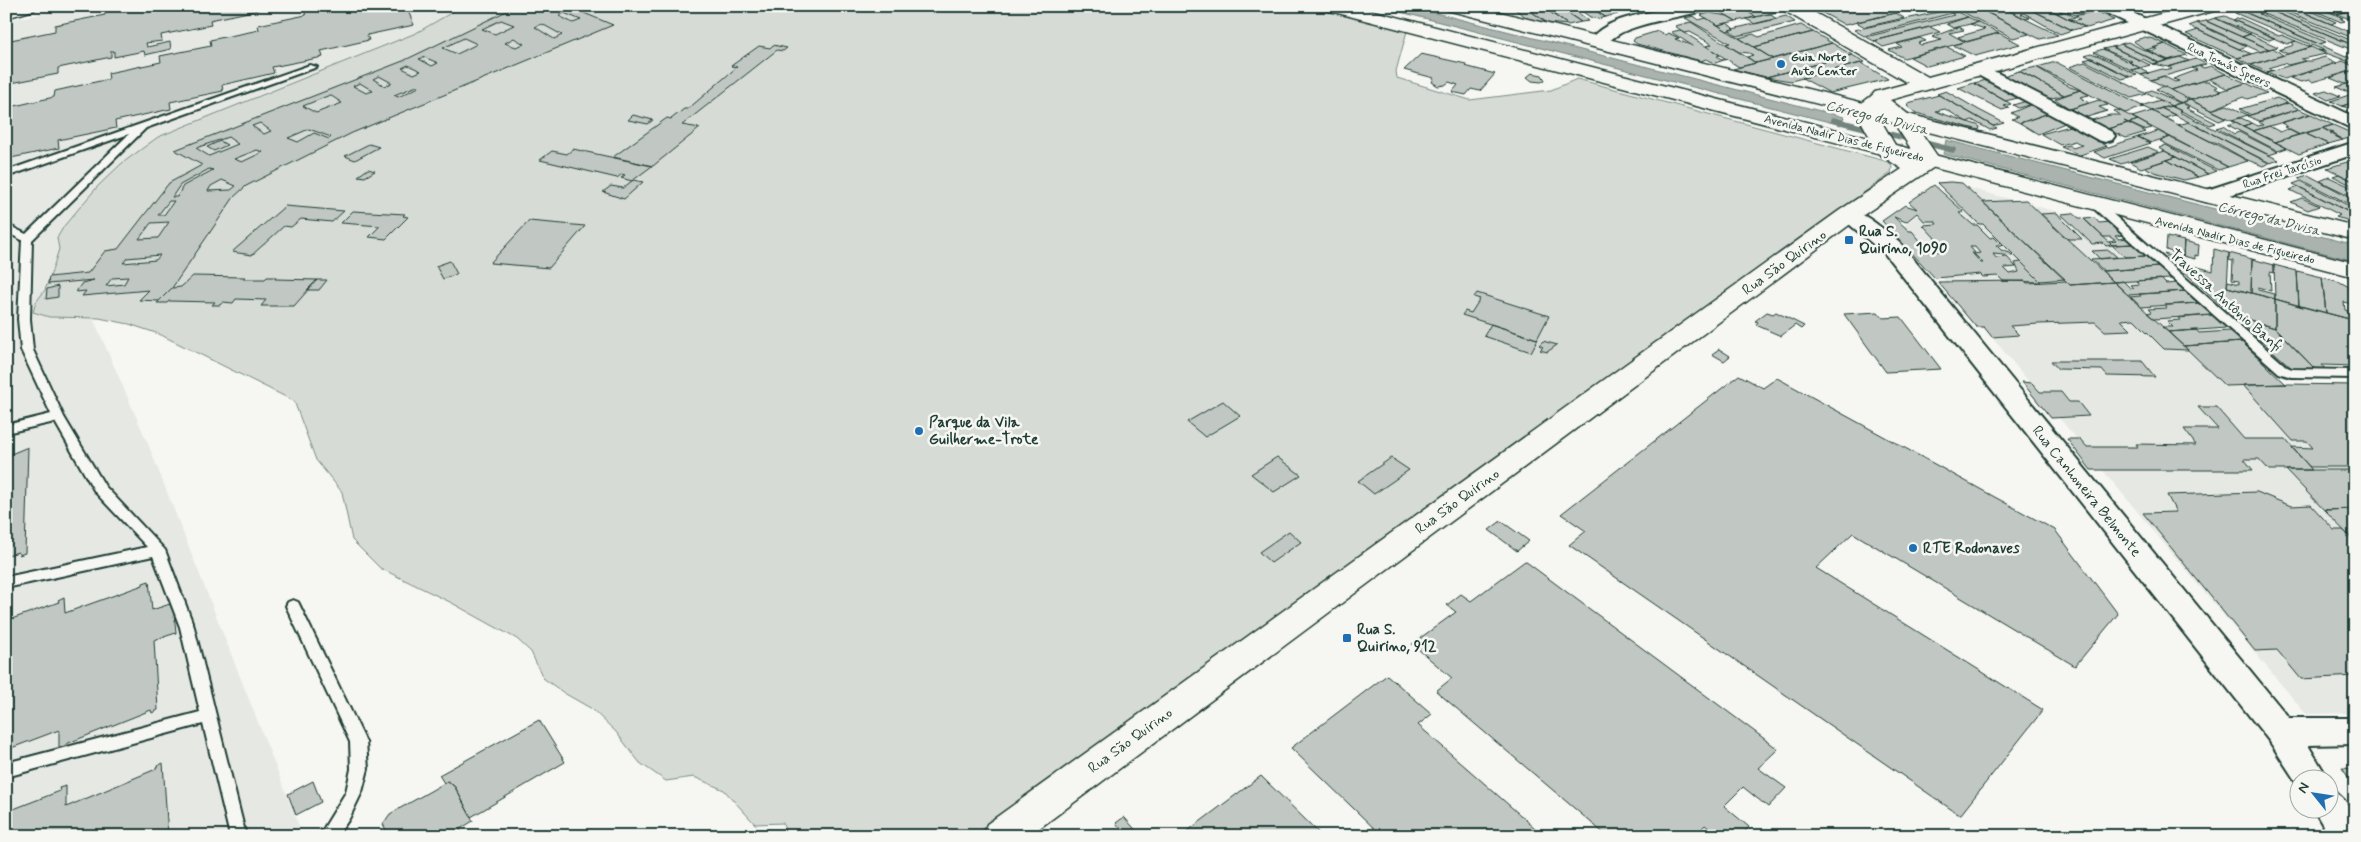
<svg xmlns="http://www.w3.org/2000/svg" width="2361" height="842" font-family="Mynerve,sans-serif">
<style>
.built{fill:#e6e8e4}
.green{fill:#d6dbd6;stroke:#7a8c85}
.water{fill:#aab3ae;stroke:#72847d}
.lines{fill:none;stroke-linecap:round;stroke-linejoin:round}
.stream{stroke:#72847d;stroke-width:5.5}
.building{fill:#c1c8c3;stroke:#1f3d34;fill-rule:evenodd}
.service-casing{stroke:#1f3d34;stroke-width:4}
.minor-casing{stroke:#1f3d34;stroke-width:4}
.tertiary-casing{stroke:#1f3d34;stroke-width:3}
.secondary-casing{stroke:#1f3d34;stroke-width:3}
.service{fill:#f6f6f2;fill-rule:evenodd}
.minor{fill:#f6f6f2;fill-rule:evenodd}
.tertiary{fill:#f6f6f2;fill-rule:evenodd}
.secondary{fill:#f6f6f2;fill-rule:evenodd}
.poi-dot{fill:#1f6fb2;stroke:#f6f6f2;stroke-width:2}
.labels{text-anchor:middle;stroke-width:5;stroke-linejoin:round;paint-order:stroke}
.far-poi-label{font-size:12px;font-weight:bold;fill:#1f3d34;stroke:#f6f6f2;text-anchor:start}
.far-street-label{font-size:12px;fill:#1f3d34;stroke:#f6f6f2}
.far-water-label{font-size:14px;font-style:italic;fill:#425a52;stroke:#f6f6f2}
.poi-label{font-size:15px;font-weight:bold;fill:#1f3d34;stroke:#f6f6f2;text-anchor:start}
.street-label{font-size:15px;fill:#1f3d34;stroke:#f6f6f2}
</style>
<rect width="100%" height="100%" fill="#f6f6f2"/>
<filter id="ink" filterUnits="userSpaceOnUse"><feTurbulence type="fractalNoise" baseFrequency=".02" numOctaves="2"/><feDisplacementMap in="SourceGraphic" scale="10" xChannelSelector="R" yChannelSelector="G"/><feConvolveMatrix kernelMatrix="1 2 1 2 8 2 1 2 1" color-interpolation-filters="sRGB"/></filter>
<g filter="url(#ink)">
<path class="built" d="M55 6H463L416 33 158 137 57 238 59 249 45 290 36 302 33 312 49 317 93 318 148 444 303 836H6V20L36 15Z
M1965 187 2102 224 2286 393 2355 394V713L2306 714 1901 228 1948 190Z"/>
<path class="green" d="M463 6H1311L1407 31 1396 71 1397 78 1470 100 1551 90 1577 79 1889 162 1892 167 1891 173 972 836H786L783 823 755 824 724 790 694 777 666 781 640 763 616 732 592 709 564 693 543 678 531 652 517 639 452 603 380 568 352 540 342 492 316 460 294 401 159 334 129 324 99 318 49 317 33 312 36 302 45 290 51 274 59 249 57 238 64 226 98 186 121 164 158 137 416 33Z"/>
<path class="water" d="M1377 6H1408L1844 117 1841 125Z
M1946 140 2355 245V261L1943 154Z"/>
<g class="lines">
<path class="stream" d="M1833 120 1953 150"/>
</g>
<path class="building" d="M127 6H257L258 10 210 20 211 25 161 35 162 41 146 43 147 47 170 42 171 49 145 55 144 51 114 57V51H111V57L58 68V74L6 84V41L55 31V25L105 15V10Z
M305 6H406L414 25 367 35 369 40 321 51 323 57 272 67 274 73 222 85 223 91 170 102 171 109 115 121 116 128 58 140 59 148 6 159V108L54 97 55 91 109 79 108 73 161 62 160 56 211 46 210 40 259 30 258 25 306 15 304 10 306 9Z
M517 6H539L547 9 551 8 548 6H567L613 25 352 133 246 186 234 197 172 288 159 301 139 300 149 290 82 296 86 291 76 292 82 283 94 280 48 284 49 277 88 273 105 251 118 249 169 183 202 165 175 150 403 61ZM564 13 581 20 573 23 559 16ZM501 20 514 25 495 34 482 29ZM542 24 562 35 554 39 535 27ZM464 38 477 44 457 54 443 48ZM514 38 524 44 516 47 505 43ZM424 57 438 63 432 66 419 59ZM408 65 421 71 414 74 402 68ZM379 76 392 83 385 86 373 79ZM360 83 373 91 366 93 353 86ZM417 86 419 87 398 97 394 95ZM330 95 342 103 316 113 303 106ZM260 123 271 131 264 134 252 126ZM309 129 331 137 329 139 314 133 298 142 288 138ZM220 141 227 145 214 151 207 147ZM257 150 263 152 242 162 234 159ZM209 169 213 170 183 186 177 197H172L180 185ZM222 180 236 186 231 190 208 191 211 186ZM169 201H174L164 215H158ZM169 222 158 238 139 239 151 223ZM160 255 156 260 123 263 127 258ZM128 277 124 284 106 286 112 278Z
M1511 6H1524L1547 23 1527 18Z
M1524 6H1541L1568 25 1547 23Z
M1543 6H1557L1581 22 1568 25Z
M1557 6H1569L1589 21 1581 22Z
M1575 6H1589L1605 17 1598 19 1590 17Z
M1589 6H1609L1618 14 1605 17Z
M1614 6H1633L1638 10 1622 13Z
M1742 6H1768L1777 12 1756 17Z
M1810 6H1837L1844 10 1855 8 1853 6 1917 8 1845 25Z
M1951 6H1974L2029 34 2013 38Z
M1974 6H1999L2058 35 2040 39Z
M2001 6H2024L2072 30 2060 34 2024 13 2021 14 2030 18 2026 19Z
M2024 6H2042L2085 27 2072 30Z
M2042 6H2060L2061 7 2057 8 2063 12 2057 13Z
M2084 6 2092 10 2075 15 2067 11Z
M2125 6H2153L2157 8 2143 12Z
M2260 6H2274L2281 9 2279 10 2355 42V46Z
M2260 6 2355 46V51L2251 9Z
M2274 6H2289L2355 34V39Z
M2289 6H2300L2336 22 2331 24Z
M2304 6H2316L2343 18H2340L2345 21 2341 22Z
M2355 6V9L2337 14 2322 8Z
M1740 7 1756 17 1736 21 1719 11 1727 9 1731 11Z
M2251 9 2261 13 2259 14 2326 42 2319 44 2242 11Z
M2355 9V19L2352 20 2337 14Z
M1948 10 1956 12 1864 36 1854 30Z
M2064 11 2075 17 2068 19 2057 13Z
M2095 11 2114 20 2087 28 2068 19 2076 20 2080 19 2075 16Z
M2242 11 2355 60V67L2347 63 2350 62 2318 50 2326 51 2235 13Z
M1957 12 1968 17 1874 41 1866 37 1954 15 1951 13Z
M1710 13 1728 16 1736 21 1718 25 1701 15Z
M1896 13 1904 18 1865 27 1856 22Z
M1769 14 1777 19 1755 24 1746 19Z
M1694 16 1699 20 1706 18 1773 59 1756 63 1747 57 1753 55 1749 53 1739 52 1726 44 1730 43 1685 18Z
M1786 16 1795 22 1737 36 1729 30Z
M2225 16 2233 20 2275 38 2269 40 2215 18Z
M1968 17 1978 22 1954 28 1947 24Z
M2215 18 2242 31 2251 34 2242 37 2206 21Z
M2240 18 2279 36 2282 35 2296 41 2287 44 2233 20Z
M2206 21 2269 49 2261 52 2197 23Z
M1691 22 1708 33 1756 63 1739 67 1706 46 1712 44 1690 32 1685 33 1675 26Z
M1978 22 1999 33 1967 42 1958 37 1985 29 1970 24Z
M1727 23 1731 26 1734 29 1727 31 1718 25Z
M2197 23 2215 32 2247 46 2239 49 2189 26Z
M1801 25 1813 32 1754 47 1739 38 1753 34 1759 37Z
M1930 27 1940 32 1883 47 1874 41Z
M1959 27 1964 30 1949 33 1965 42 1904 58 1889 50 1902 47 1897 44 1920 38 1926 41 1918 43 1921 45 1942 40 1932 37Z
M1680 30 1720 55 1717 56 1721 59H1727L1715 63 1706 59 1701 61 1637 44 1633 41 1635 38 1658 31 1665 35 1668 33 1679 38 1675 39 1693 46 1671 32Z
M2198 30 2239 49 2252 54 2238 58 2186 34Z
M1813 32 1832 43 1773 59 1754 47Z
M1999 33 2020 44 1975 56 1953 45Z
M2249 34 2278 47 2269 49 2242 37Z
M2145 37 2153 39 2165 44 2146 50 2133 41Z
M2296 41 2311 47 2288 54 2279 50 2294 45 2292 42Z
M2128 42 2142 49 2168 60 2159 63 2121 44Z
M1832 43 1852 55 1766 77 1733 69Z
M2121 44 2152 59 2159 63 2153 64 2143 59 2139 60 2112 47Z
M2165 44 2187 55 2168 60 2146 50 2153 51 2157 49 2153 48Z
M773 45 787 48 783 51 777 50 682 125 700 128 653 166 613 157 667 118 671 119 684 109H688L737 67 731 66 759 46 770 48Z
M1947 47 1965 56 1927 66 1910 57Z
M2112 47 2115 48 2150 65 2140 68 2129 62 2132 61 2103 49Z
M2311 47 2326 54 2301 59 2305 61 2288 65 2284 63 2269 68 2274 70 2267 72 2251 65Z
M2273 48 2283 55 2251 65 2237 58Z
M2103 49 2129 62 2140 68 2131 70 2094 52Z
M2091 53 2099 56 2137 75 2130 77 2085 55Z
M1421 54 1466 64 1465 66 1495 74 1480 91 1471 89 1466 95 1452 92 1458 85 1449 82 1445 85 1438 86 1432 82 1434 78 1404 70Z
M1852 55 1865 62 1791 81 1766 77Z
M2180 57 2189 61 2168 67 2153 64Z
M2325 57 2337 63 2284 79 2267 72 2305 61H2311Z
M2092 58 2117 71 2130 77 2122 79 2084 60Z
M2196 59 2206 64 2151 80 2141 75 2162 69 2170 70 2172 69 2168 67Z
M2343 61 2355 67V70L2312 82 2309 80 2301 82 2290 78Z
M2056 62 2077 73 2144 107 2125 113 2037 67Z
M2085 62 2090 65 2147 94 2131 98 2069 67Z
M1861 63 1888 79 1830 93 1802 78Z
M2199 66 2204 68 2211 66 2226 74 2171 90 2151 80 2163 76 2175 82 2179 81 2173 79 2197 70 2192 68Z
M2036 67 2070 87 2080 90 2064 95 2019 71Z
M2139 68 2149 73 2141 75 2131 70Z
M2353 70 2355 81 2345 84 2330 78Z
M2019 71 2064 95 2048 99 2003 76Z
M1532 73 1542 75 1545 80 1541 82 1532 81 1527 77Z
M2226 74 2246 83 2228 89 2209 79Z
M1991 79 2022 97 2005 101 1974 83Z
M2201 81H2207L2218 87 2214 88 2221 91 2191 100 2171 90Z
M2355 82V91L2350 93 2336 87Z
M1974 83 2011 104 2004 106 2009 108 2002 110 1958 88Z
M2246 83 2267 93 2247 99 2243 97 2211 110 2191 100Z
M2164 86 2169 89 2190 100 2181 103 2156 89Z
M2080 90 2089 95 2080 97 2089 103 2070 109 2055 99Z
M2152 90 2173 100 2181 103 2171 106 2146 92Z
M2326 90 2340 96 2328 100 2315 93Z
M1946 91 1979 110 2004 123 1993 126 1937 94Z
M2355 93V102L2342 106 2331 101Z
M1939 95 1993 126 1997 128 1990 130 1972 120 1967 122 1945 109 1936 111 1943 114 1977 125 1980 127 1979 130 1916 113 1907 106 1908 103Z
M2277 98 2288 103 2251 115 2240 109Z
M2030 100 2035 103 2018 108 2013 105Z
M2099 100 2108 105 2099 107 2107 111 2087 117 2070 109Z
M2160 100 2171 106 2152 111 2141 106Z
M2190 100 2211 110 2227 118 2219 121 2182 102Z
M2181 102 2189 107 2186 108 2216 123 2210 125 2171 106Z
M2355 102V110L2342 106Z
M2035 103 2052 112 2020 123 2012 119 2018 117 2011 113Z
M2288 103 2299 109 2259 121 2247 116Z
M2227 105 2248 115 2232 120 2211 110Z
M2171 106 2182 111 2179 112 2279 160 2270 163 2161 108Z
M2161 108 2175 115 2165 118 2152 111Z
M2299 109 2310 114 2253 131 2243 126 2252 123 2258 126 2263 125 2259 122Z
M2118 110 2138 120 2129 123 2124 121 2128 123 2107 129 2092 120 2110 115H2120L2113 111Z
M2152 111 2169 120 2248 161 2228 167 2132 117Z
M2049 113 2065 123 2038 134 2020 123Z
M2311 114 2333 125 2300 135 2284 127 2287 126 2281 123Z
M633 115 653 120 648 124 628 120Z
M2241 118 2252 123 2243 126 2232 120Z
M2138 120 2152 128 2144 130 2129 123Z
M2189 122 2259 158 2269 163 2263 166 2245 159 2215 142H2212L2178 125Z
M2236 122 2253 131 2287 148 2278 151 2228 125Z
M2128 123 2146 132 2126 138 2107 129Z
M2333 125 2349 132 2351 137 2343 140 2322 128Z
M2070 126 2098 141 2107 146 2080 155 2061 147 2068 145 2073 148 2082 145 2075 141 2060 145 2041 134Z
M2223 126 2234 134 2239 132 2278 152 2269 155 2216 128Z
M2269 126 2280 132 2287 129 2299 135 2275 142 2253 131Z
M2322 128 2333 133 2330 134 2343 140 2328 144 2304 133Z
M2158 131 2169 137 2150 143 2138 137Z
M2304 133 2328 144 2299 154 2275 142Z
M228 137 238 144 209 156 196 148Z
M2138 137 2151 143 2105 158 2094 152Z
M2171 137V138L2228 167 2218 170 2160 141Z
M369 144 379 147 355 160 345 156Z
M2166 145 2179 152 2216 171 2208 174 2159 148Z
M2148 147 2159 152 2121 164 2110 159Z
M573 149 652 166 632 181 621 178 625 175 622 174 617 178 540 160 552 151 567 154Z
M2165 151 2176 157 2141 168 2130 162Z
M2176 157 2208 174 2198 177 2167 160Z
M2167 160 2198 177 2184 180 2154 172 2145 167Z
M2347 162 2355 166V182L2327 168Z
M368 169 375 171 365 177 358 176Z
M2339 174 2355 182V187L2333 176Z
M2308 175 2355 200V207L2298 178Z
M2329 177 2355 189V198L2320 181Z
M633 180 643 182 624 199 603 192 611 186 623 188Z
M2301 181 2355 209V215L2293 184Z
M1950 182 1962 183 2065 279 2040 281 1983 224H1979L1937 183Z
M1934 185 1964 212 1959 213 1964 217 1973 225H1977L1990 238 1994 237 2002 245H1996L2001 250 2010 253 2013 256 1993 254 1996 258 2007 257 2016 267 2004 268 2010 274 2019 272 2015 263 2021 262 2041 282 2003 281 1998 276 1983 277 1980 274 1935 278 1882 221 1905 205 1917 209 1909 202ZM1917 213 1924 221H1935L1937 224 1923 225 1947 251 1925 252 1918 244H1923L1912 231H1909L1894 217 1906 222ZM1970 247H1975L1980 253 1974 254 1983 263H1981L1972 253H1975Z
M2299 187 2355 215V222L2335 217 2340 215 2290 190Z
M2302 198 2319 206 2308 210 2291 202Z
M2026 200 2053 226 2114 282 2070 285 1983 202Z
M285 206 344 211 332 222 301 219 291 227 284 226 252 255 232 252Z
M353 211 405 214 403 216 408 217 386 239 369 237 380 226 341 223Z
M2057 213 2064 221 2082 239H2068L2041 214Z
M2073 213 2079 218H2083L2112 245 2106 246 2103 243 2092 244 2061 214Z
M2095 218 2099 223 2110 222 2124 235 2115 236 2119 239 2127 238 2133 244 2112 245 2109 242 2116 241 2110 237H2103L2084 219Z
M529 221 585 226 549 268 490 263Z
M2167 237 2184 241 2183 256 2166 250Z
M2184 241 2199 245 2198 256 2195 255V259L2183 256Z
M2133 244 2146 256 2125 257 2112 245Z
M2214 249 2229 253 2227 287 2275 299V328L2231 314 2182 270 2183 263 2213 271Z
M2109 250 2117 257 2100 259 2092 251Z
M2229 253 2252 259 2251 293 2227 287 2228 281 2239 284V281L2232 280 2233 261 2229 260Z
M2164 254 2183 259 2182 270 2177 266Z
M2146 256 2159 267 2104 271 2091 259Z
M2252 259 2274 265V273L2270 272 2271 291 2258 287V290L2274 294 2275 299 2251 293Z
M450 261 457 274 443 279 436 266Z
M2274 265 2297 271 2299 306 2275 299Z
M2159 267 2171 279 2114 282 2102 271Z
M2297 271 2322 277 2326 313 2299 306Z
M193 276 245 277 243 279H265L267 277H276L275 279 317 280 294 306H261L266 300 236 299 233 303 223 302 220 305H212L215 302 169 301 167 303H157L172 288 181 287Z
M2322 277 2340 282 2349 287 2351 304 2344 302 2345 310 2352 312 2353 320 2326 313Z
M2161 279 2166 284 2176 283 2185 291 2128 295 2114 282 2123 281 2130 288H2134L2130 285 2139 284 2136 281Z
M317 280H327L319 290H307Z
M2025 281 2027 283 2066 281 2070 285 2114 282 2188 350 2164 349 2134 319 2121 320 2131 330 2105 331 2095 322 2038 324 2010 326 2019 335 1992 337 1984 327H1976L1938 282Z
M58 286V297L46 299 47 289Z
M2185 291 2198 303 2141 307 2130 297 2141 296 2139 294Z
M1477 293 1549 316 1537 339 1462 315 1465 311 1471 313 1480 299 1474 297Z
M2275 299 2353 320 2355 366 2322 365 2326 370 2315 369 2275 328Z
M2198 303 2212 315 2154 319 2147 313 2151 312 2148 309 2167 308 2165 305Z
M1767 312 1773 314 1776 312 1804 326 1801 329 1795 325 1781 336 1756 325 1758 322 1755 321Z
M1878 312 1883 318 1901 317 1941 369 1886 372 1844 314Z
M2231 314 2275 328 2315 369H2293Z
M2212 315 2227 328 2168 332 2162 327H2173L2167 321 2181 320 2178 318Z
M1491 324 1537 339H1538L1531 352 1484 336Z
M2196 330 2199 333 2230 331 2242 342 2183 346 2168 332Z
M1543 341 1557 345 1547 352 1540 350 1543 347 1539 345Z
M2242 342 2286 384H2287L2225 386 2184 346Z
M1719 349 1730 356 1724 361 1712 354Z
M2051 361H2142L2155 377 2107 376 2102 370 2058 369Z
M1739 375 1763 388 1777 378 2055 530 2118 614 2075 666 1853 533 1816 568 2043 710 1961 814H1958L1569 545 1586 531 1561 514Z
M2022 382 2032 383 2040 392H2061L2069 402H2078L2089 416 2051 418Z
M2286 384 2355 385V467H2310L2291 447 2313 448 2307 441H2293L2243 385Z
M1223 401 1240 416 1205 437 1187 422Z
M2198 407H2216L2244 439H2285L2312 470H2269L2259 459H2244L2253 470H2091L2067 439H2080L2087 447H2138L2136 444 2196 445 2184 429H2218Z
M28 447 25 553 19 555 18 552 6 556V456Z
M1277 457 1301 475 1274 492 1251 474Z
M1391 458 1409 470 1374 494 1358 481Z
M2286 470H2355V509L2324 510Z
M2257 492 2291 506 2311 505 2334 530H2343L2355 542V676L2301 679 2277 650 2255 651 2143 513 2176 512 2167 495Z
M2355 509V542L2324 510Z
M1501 521 1529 541 1517 551 1489 530Z
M1289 531 1301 542 1271 563 1259 552Z
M1525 561 1778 749 1758 768 1786 788 1768 807 1743 787 1724 806 1749 827 1741 836H1718L1705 825 1694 836H1607L1436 691 1452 678 1412 644 1456 612 1447 605 1461 594 1471 601Z
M149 581 152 610 173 603 176 633 154 640 158 710 152 713 151 710 66 744V747L59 749V730L6 750V621L59 602 58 600 64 597 65 613 143 585V583Z
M1387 675 1432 714 1418 725 1544 836H1382L1291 748Z
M539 720 565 762 471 817 455 787 448 781 444 783 439 775Z
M163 763 168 836H6V812L60 791 59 788 66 786V807L156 769V767Z
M2342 768 2355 769V787Z
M1261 776 1322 836H1181Z
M313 781 321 802 296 815 288 794Z
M448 781 455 787 473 821 460 829 463 836H389L383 824 390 814Z
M1124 817 1141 836H1127L1116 823Z"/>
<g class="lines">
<defs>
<path id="service" d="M310 65 317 67 146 128 32 240 30 319 33 350 64 417 105 486 165 550 194 627 246 836H230L203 724 6 777V763L200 712 180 627 153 556 6 588V577L147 547 95 492 55 422 6 433V425L51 414 21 350 18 319 22 240 6 232V224L26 234 129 134 6 177V171Z
M2094 200 2098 201 2287 367 2292 369 2355 370V378L2291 377 2279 373 2090 205V201Z
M293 600 298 602 300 606 366 742 368 769 362 792 349 819 337 836H319L346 792 351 769 350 742 286 606 288 602Z"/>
<path id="minor" d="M1681 6H1713L1711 9C1682 17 1652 20 1625 31 1612 36 1605 49 1591 46L1588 42C1607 15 1653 13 1681 6Z
M2096 6H2118L2355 117V130L2098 9Z
M1982 65 2112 132 2115 136 2112 140 2105 142 2098 140 1976 74 1973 70 1976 66Z
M2355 142V154L2215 200 2208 202 2201 200 2198 196 2201 192Z
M1848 209C1868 214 1885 231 1901 244L2289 718H2355V744L2308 745 2329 780 2328 781V780H2298V785L2270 742 1885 254 1838 215 1841 211Z
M2328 789C2349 797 2355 815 2355 836H2329L2314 810H2328Z"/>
<path id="tertiary" d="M1780 6H1803L1928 77 2190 6H2220L2217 10 1890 100 1909 115 1940 160 1937 165 1856 220 1029 836H982L987 824 1840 210 1902 169 1879 154 1855 110C1860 102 1869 100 1875 92L1908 83 1783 10ZM1876 112 1894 123 1917 158 1895 145Z"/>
<path id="secondary" d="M37 6 34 10 6 18V7Z
M1323 6H1354L2355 263V277L1326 10Z
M1444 6H1476L2355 226V240L1447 10Z"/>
</defs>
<use href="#service" class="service-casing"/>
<use href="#minor" class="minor-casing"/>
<use href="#tertiary" class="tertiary-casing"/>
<use href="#secondary" class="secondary-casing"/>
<use href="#service" class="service"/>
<use href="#minor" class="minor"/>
<use href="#tertiary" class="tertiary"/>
<use href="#secondary" class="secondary"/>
</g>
</g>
<g class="poi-dot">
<circle cx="1781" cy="64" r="5"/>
<rect x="1844" y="235" width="10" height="10" rx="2.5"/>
<circle cx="919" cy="431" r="5"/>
<circle cx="1913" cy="548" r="5"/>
<rect x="1342" y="633" width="10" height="10" rx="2.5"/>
</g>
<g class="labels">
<g class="far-poi-label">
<text x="1791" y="61">Guia Norte<tspan x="1791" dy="14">Auto Center</tspan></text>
</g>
<g class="far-street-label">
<text transform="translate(2229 65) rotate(25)" y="4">Rua Tomás Speers</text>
<text transform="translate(1844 138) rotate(14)" y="4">Avenida Nadir Dias de Figueiredo</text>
<text transform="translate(2282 172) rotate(-18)" y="4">Rua Frei Tarcísio</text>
<text transform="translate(2235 240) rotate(14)" y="4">Avenida Nadir Dias de Figueiredo</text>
</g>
<g class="far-water-label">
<text transform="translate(1877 117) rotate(14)" y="5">Córrego da Divisa</text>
<text transform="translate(2269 218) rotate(14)" y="5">Córrego da Divisa</text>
</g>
<g class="poi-label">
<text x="1859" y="236">Rua S.<tspan x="1859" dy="17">Quirino, 1090</tspan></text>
<text x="929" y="427">Parque da Vila<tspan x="929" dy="17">Guilherme-Trote</tspan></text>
<text x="1923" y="553">RTE Rodonaves</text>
<text x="1357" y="634">Rua S.<tspan x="1357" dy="17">Quirino, 912</tspan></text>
</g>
<g class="street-label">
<text transform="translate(1784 262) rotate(-36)" y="5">Rua São Quirino</text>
<text transform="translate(2226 300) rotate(42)" y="5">Travessa Antônio Banfi</text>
<text transform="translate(2087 491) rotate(51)" y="5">Rua Canhoneira Belmonte</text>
<text transform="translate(1457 501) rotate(-36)" y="5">Rua São Quirino</text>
<text transform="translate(1130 740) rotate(-36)" y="5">Rua São Quirino</text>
</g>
</g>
<rect width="2361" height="842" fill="none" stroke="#f6f6f2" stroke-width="25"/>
<rect x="12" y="12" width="2336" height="817" fill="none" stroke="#1f3d34" stroke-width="2" filter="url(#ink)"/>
<g transform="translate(2314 794) rotate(300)"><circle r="24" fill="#f6f6f2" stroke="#a0aca6"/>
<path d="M0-4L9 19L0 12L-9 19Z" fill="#1f6fb2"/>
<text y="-8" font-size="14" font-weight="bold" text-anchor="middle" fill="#1f3d34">N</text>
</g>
</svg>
